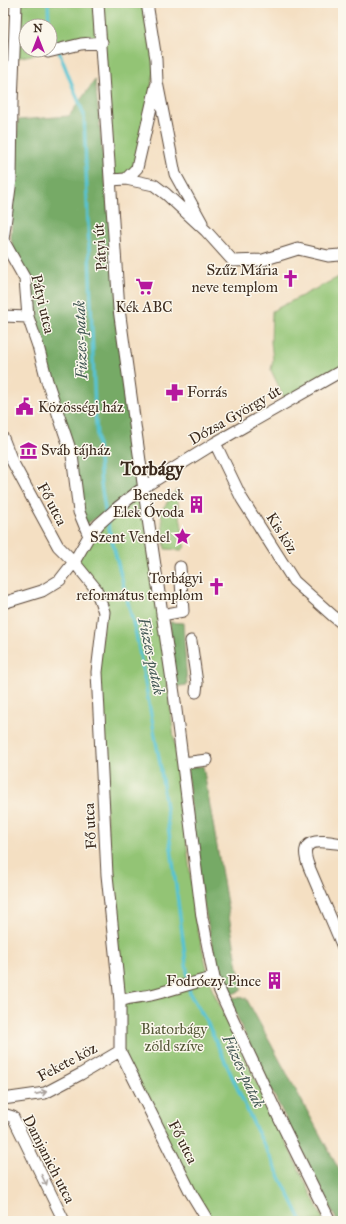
<svg xmlns="http://www.w3.org/2000/svg" width="346" height="1224" font-family="'IM FELL Great Primer',serif">
<style>
.green{fill:#93c474;stroke:#677749;fill-rule:evenodd}
.forest{fill:#76aa66;stroke:#586a42}
.lines{fill:none;stroke-linecap:round;stroke-linejoin:round}
.stream{stroke:#57c3d2;stroke-width:3.5}
.minor-casing{stroke:#574537;stroke-width:13}
.minor{stroke:#fff;stroke-width:11}
.oneway{stroke:#a79f9a}
.labels{text-anchor:middle;stroke-width:3;stroke-linejoin:round;paint-order:stroke}
.street-label{font-size:15px;fill:#3b2a1e;stroke:#fbf7ec}
.poi-label{font-size:15px;fill:#3b2a1e;stroke:#fbf7ec;text-anchor:end}
.park-label{font-size:15px;fill:#555838;stroke:#fbf7ec}
.water-label{font-size:16px;font-style:italic;fill:#435854;stroke:#fbf7ec}
.district-label{font-size:19px;font-weight:bold;fill:#3b2a1e;stroke:#fbf7ec}
</style>
<rect width="100%" height="100%" fill="#fbf7ec"/>
<filter id="ink" filterUnits="userSpaceOnUse"><feTurbulence type="fractalNoise" baseFrequency=".025" numOctaves="2"/><feDisplacementMap in="SourceGraphic" scale="8" xChannelSelector="R" yChannelSelector="G"/><feConvolveMatrix kernelMatrix="1 2 1 2 8 2 1 2 1" color-interpolation-filters="sRGB"/></filter>
<filter id="wash" filterUnits="userSpaceOnUse"><feTurbulence type="fractalNoise" baseFrequency=".012" numOctaves="4" result="noise"/><feDisplacementMap in="SourceGraphic" scale="16" xChannelSelector="R" yChannelSelector="G"/><feGaussianBlur stdDeviation="0.9" result="paint"/><feColorMatrix in="noise" values="0 0 0 0 0 0 0 0 0 0 0 0 0 0 0 0 0 1.4 0 .05"/><feComposite in="paint" operator="in"/></filter>
<g filter="url(#wash)">
<rect width="100%" height="100%" fill="#f4dfc2"/>
<path class="green" d="M16 3H147L156 59 137 168 111 180 102 42 81 44 13 59ZM26 26H50V50H26Z
M343 275V370L286 402 271 370 273 360 271 342 272 311Z
M144 487 196 922 212 989 324 1221H208L120 1051 98 672 104 612 74 562 99 524Z
M176 490 185 547 182 550 165 549 161 511Z"/>
<path class="forest" d="M95 80 137 492 85 525 11 239 18 120 69 116Z
M170 622 183 623 187 685 173 687Z
M203 766 242 990 223 998 196 866 187 768Z
M228 997 246 998 343 1177V1221H337L264 1075Z"/>
<g class="lines">
<path class="stream" d="M48 3 49 26
M50 29 84 115 95 412 101 484 106 515
M107 521 136 634 160 763 190 994 208 1024 256 1129 302 1221"/>
</g>
</g>
<g filter="url(#ink)">
<g class="lines">
<defs>
<path id="minor" d="M16 3 12 103 11 180 3 240 25 279 28 317 38 346 47 381 72 455 79 512 89 536
M98 3 119 309 147 512 174 694 202 917 214 978 223 998 279 1118 330 1221
M147 3 156 59 157 82 175 174 202 223
M48 52 81 44 102 42
M126 179 137 168 156 86
M111 180 126 179 154 185 166 194 206 231 233 261 263 260 298 249 328 256 340 255 343 254
M3 316 28 317
M3 438 12 461 58 546 74 562 96 589 104 612 97 672 107 875 120 1001V1051L191 1193 208 1221
M215 443 242 499 294 581 333 616 343 624
M3 603 42 591 60 580 74 562 89 536 99 524 117 508 144 487 215 443 343 370
M162 615 183 611 180 567
M191 641 197 683 196 692
M183 763 207 760
M343 844C322 841 296 835 309 867L343 947
M120 1001C130 997 141 997 151 995 172 990 193 982 214 978
M3 1099 45 1093 81 1074 120 1051
M3 1114 13 1117 64 1221"/>
</defs>
<use href="#minor" class="minor-casing"/>
<use href="#minor" class="minor"/>
</g>
<defs><path id="oneway-shaft" d="M-6 0H5M1.5-3L5.5 0L1.5 3" fill="none" stroke-width="1.6" stroke-linecap="round" stroke-linejoin="round"/></defs>
<g class="oneway">
<use href="#oneway-shaft" transform="translate(41 1093) rotate(-13)"/>
<use href="#oneway-shaft" transform="translate(44 1180) rotate(64)"/>
</g>
</g>
<defs>
<symbol id="church-bare" viewBox="-9 -9 18 18"><path d="M-1.2-6h2.4v3.5h3.3v2.4h-3.3V6h-2.4V-.1h-3.3v-2.4h3.3Z" fill="#b5179e" stroke="#fbf7ec" stroke-width="2.5" paint-order="stroke"/></symbol>
<symbol id="supermarket-bare" viewBox="-9 -9 18 18"><path d="M-6-5.5h2.5l.6 2H6L4.5 2H-2.5L-4.4-4H-6ZM-1.5 3.2a1.3 1.3 0 1 0 .1 0ZM3 3.2a1.3 1.3 0 1 0 .1 0Z" fill="#b5179e" stroke="#fbf7ec" stroke-width="2.5" paint-order="stroke"/></symbol>
<symbol id="pharmacy-bare" viewBox="-9 -9 18 18"><path d="M-2-6h4v4h4v4h-4v4h-4v-4h-4v-4h4Z" fill="#b5179e" stroke="#fbf7ec" stroke-width="2.5" paint-order="stroke"/></symbol>
<symbol id="civic-bare" viewBox="-9 -9 18 18"><path d="M-.6-6.5H3V-4.5H.6V-3L4-1V1h2V6H-6V1h2V-1L-.6-3ZM-1.2 2.5V6h2.4V2.5Z" fill="#b5179e" stroke="#fbf7ec" stroke-width="2.5" paint-order="stroke"/></symbol>
<symbol id="museum-bare" viewBox="-9 -9 18 18"><path d="M0-6L6-3V-2H-6V-3ZM-5-1h2V3h-2ZM-1-1h2V3h-2ZM3-1h2V3H3ZM-6 4H6V6H-6Z" fill="#b5179e" stroke="#fbf7ec" stroke-width="2.5" paint-order="stroke"/></symbol>
<symbol id="building-bare" viewBox="-9 -9 18 18"><path d="M-4-6H4V6H1V3H-1V6H-4ZM-2.5-4.3h1.7v1.8h-1.7ZM.8-4.3h1.7v1.8H.8ZM-2.5-1h1.7V.8h-1.7ZM.8-1h1.7V.8H.8Z" fill="#b5179e" stroke="#fbf7ec" stroke-width="2.5" paint-order="stroke"/></symbol>
<symbol id="sight-bare" viewBox="-9 -9 18 18"><path d="M0-6L1.8-2.2L6-1.7L2.9 1.2L3.7 5.4L0 3.3L-3.7 5.4L-2.9 1.2L-6-1.7L-1.8-2.2Z" fill="#b5179e" stroke="#fbf7ec" stroke-width="2.5" paint-order="stroke"/></symbol>
</defs>
<g fill-rule="evenodd">
<use href="#church-bare" x="278" y="266" width="25" height="25"/>
<use href="#supermarket-bare" x="132" y="274" width="25" height="25"/>
<use href="#pharmacy-bare" x="162" y="380" width="25" height="25"/>
<use href="#civic-bare" x="12" y="394" width="25" height="25"/>
<use href="#museum-bare" x="16" y="438" width="25" height="25"/>
<use href="#building-bare" x="184" y="492" width="25" height="25"/>
<use href="#sight-bare" x="170" y="524" width="25" height="25"/>
<use href="#church-bare" x="204" y="574" width="25" height="25"/>
<use href="#building-bare" x="262" y="968" width="25" height="25"/>
</g>
<g class="labels">
<g class="street-label">
<text transform="translate(100 247) rotate(-94)" y="5">Pátyi út</text>
<text transform="translate(43 304) rotate(77)" y="5">Pátyi utca</text>
<text transform="translate(235 415) rotate(-30)" y="5">Dózsa György út</text>
<text transform="translate(52 504) rotate(62)" y="5">Fő utca</text>
<text transform="translate(282 533) rotate(58)" y="5">Kis köz</text>
<text transform="translate(90 826) rotate(-93)" y="5">Fő utca</text>
<text transform="translate(67 1062) rotate(-28)" y="5">Fekete köz</text>
<text transform="translate(183 1142) rotate(63)" y="5">Fő utca</text>
<text transform="translate(49 1159) rotate(63)" y="5">Damjanich utca</text>
</g>
<g class="poi-label">
<text x="278" y="275">Szűz Mária<tspan x="278" dy="17">neve templom</tspan></text>
<text x="144" y="312" text-anchor="middle">Kék ABC</text>
<text x="187" y="397" text-anchor="start">Forrás</text>
<text x="38" y="412" text-anchor="start">Közösségi ház</text>
<text x="41" y="455" text-anchor="start">Sváb tájház</text>
<text x="184" y="500">Benedek<tspan x="184" dy="17">Elek Óvoda</tspan></text>
<text x="170" y="542">Szent Vendel</text>
<text x="203" y="583">Torbágyi<tspan x="203" dy="17">református templom</tspan></text>
<text x="261" y="986">Fodróczy Pince</text>
</g>
<g class="park-label">
<text x="174" y="1034">Biatorbágy<tspan x="174" dy="17">zöld szíve</tspan></text>
</g>
<g class="water-label">
<text transform="translate(80 340) rotate(-92)" y="6">Füzes-patak</text>
<text transform="translate(152 656) rotate(78)" y="6">Füzes-patak</text>
<text transform="translate(244 1071) rotate(65)" y="6">Füzes-patak</text>
</g>
<g class="district-label">
<text x="152" y="475">Torbágy</text>
</g>
</g>
<rect width="346" height="1224" fill="none" stroke="#fbf7ec" stroke-width="16"/>
<g transform="translate(38 38)"><circle r="19" fill="#fbf7ec" stroke="#aea59a"/>
<path d="M0-3L7 15L0 10L-7 15Z" fill="#b5179e"/>
<text y="-6" font-size="11" font-weight="bold" text-anchor="middle" fill="#3b2a1e">N</text>
</g>
</svg>
